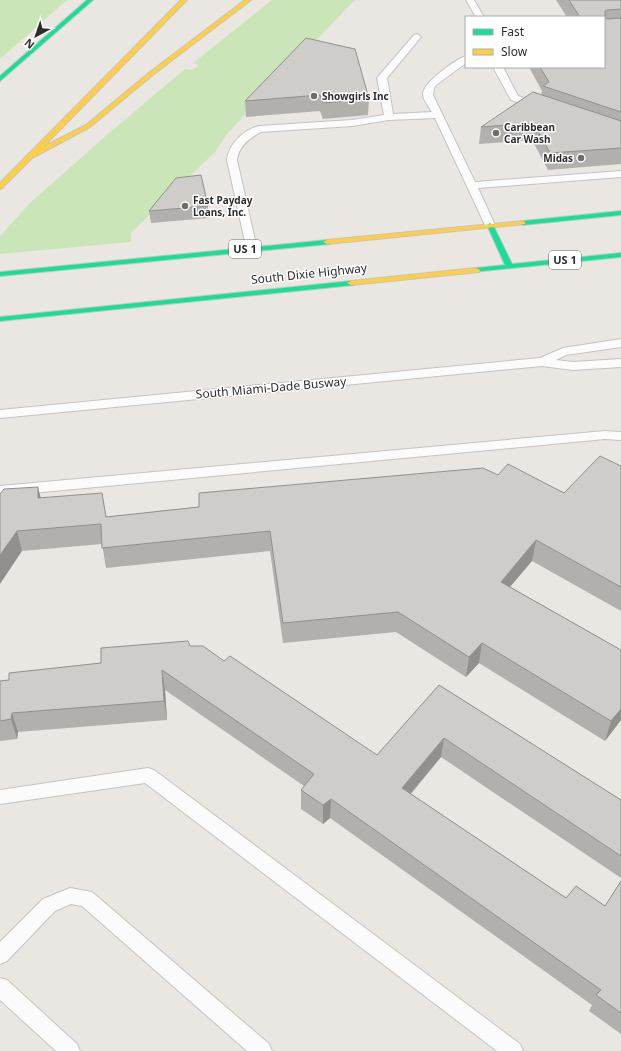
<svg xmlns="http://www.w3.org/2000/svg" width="621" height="1051" font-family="'Noto Sans',sans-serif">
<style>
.green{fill:#cae6b9}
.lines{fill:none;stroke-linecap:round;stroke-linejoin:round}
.lane-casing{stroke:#c4c3c3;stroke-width:2}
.fast-casing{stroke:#c6c4c2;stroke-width:2}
.slow-casing{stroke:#c6c4c2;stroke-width:2}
.lane{fill:#fcfbfb;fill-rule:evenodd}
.fast{fill:#16e098;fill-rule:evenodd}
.slow{fill:#ffcf43;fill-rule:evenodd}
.wall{fill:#b2b0ad}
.shaded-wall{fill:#91908d}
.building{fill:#cfcdc9;stroke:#91908d}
.poi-dot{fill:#6e6d6c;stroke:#fff;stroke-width:1.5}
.labels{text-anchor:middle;stroke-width:3;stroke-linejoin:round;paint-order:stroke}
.far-poi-label{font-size:10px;font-weight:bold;fill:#2c2c2c;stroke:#fff;text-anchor:start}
.shield{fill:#fff;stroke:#6b6b6b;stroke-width:1}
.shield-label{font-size:11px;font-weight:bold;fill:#2c2c2c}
.street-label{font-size:12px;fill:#2c2c2c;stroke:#fff}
</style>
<rect width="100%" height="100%" fill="#eae7e2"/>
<path class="green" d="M0 0H67L0 59Z
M272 0H355L268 90 227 134 215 152 131 233V242L0 254V236L31 202 109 133 185 69 192 70 199 65 193 63Z"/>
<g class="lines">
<defs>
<path id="lane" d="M466 0H474L484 17H476Z
M417 34 421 37 387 78 393 114 432 112C429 107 424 101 423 95 421 84 456 59 466 56V63L436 85 434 88 433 95 475 182 621 171V177L478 188 495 225 490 228 485 225 435 118 389 120 352 126 261 132C249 138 239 146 237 160L257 249 251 252 247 251 227 160C229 144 243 130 259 126L352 120 384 115 377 78 414 35Z
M493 67H503L518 96 542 104 544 106 542 108H536L511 100Z
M621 339V347L566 355 556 360 573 362 621 359V367L573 370 542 366 0 418V410L540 358 563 348Z
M605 431 621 432V440L605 439 0 496V486Z
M148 768 154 770 520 1044 523 1051H497L145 783 0 804V790Z
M70 888 92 892 269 1044 272 1051H247L82 906 71 904 55 911 7 961 0 964V942L43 899Z
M0 978 7 980 77 1044 80 1051H56L0 1000Z"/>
<path id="fast" d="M87 0H93L0 81V76Z
M621 211V215L523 225 520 223 523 221Z
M490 223 493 225 512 264 621 253V257L473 272 472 270 476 268 505 265 487 225Z
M327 240H330V244L0 276V272Z
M351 281 355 283 354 285 0 321V317Z"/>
<path id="slow" d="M181 0H187L43 147 86 125 150 72 245 0H251L154 74 90 127 32 158 2 188 0 189V183Z
M523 221 525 222V224L327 244 323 242 327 240Z
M476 268 480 270 479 272 351 285 347 283 351 281Z"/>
</defs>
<use href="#lane" class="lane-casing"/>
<use href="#fast" class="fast-casing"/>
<use href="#slow" class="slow-casing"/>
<use href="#lane" class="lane"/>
<use href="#fast" class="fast"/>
<use href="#slow" class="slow"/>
</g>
<path class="wall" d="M556 0H621V164L548 170 532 140 479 144 481 127 541 95 542 91 529 67H604V17H567Z
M306 38 369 99 368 115 323 119 320 111 246 117 245 101Z
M208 206 209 218 151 223 149 211Z
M621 466V611L532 561 510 587 621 650V720L605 741 479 663 466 677 396 632 283 643 270 551 106 568 102 544 22 551 0 494 41 498 106 517 498 475 564 493Z
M190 646 224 661 377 755 439 685 621 800V878L441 757 411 794 566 898 605 906 621 881V1034L589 1011 592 1005 330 818 323 824 301 809V790L304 786 165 690 167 720 18 732 17 739 0 741V681L9 680Z"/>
<path class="shaded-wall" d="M38 487 43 507 38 498Z
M17 531 22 551 0 584V555Z
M536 540 532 561 497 602 501 582Z
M482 643 479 663 466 677 469 657Z
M162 670 165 690 167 720 164 701Z
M621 709V720L605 741 611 721Z
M12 713 18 732 17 739 11 719Z
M444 738 441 757 400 806 402 788Z
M331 799 330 818 323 824V805Z"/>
<path class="building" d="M569 0H621V9L607 10 605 11V17L607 19 621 18V112L543 86 549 82 540 67H604V17H580Z
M306 38 355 49 369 99 323 103 320 95 245 101Z
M533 92 621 121V148L550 153 534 123 481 127Z
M201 175 208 206 149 211 176 178Z
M600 456 621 466V587L536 540 501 582 621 650V709L611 721 482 643 469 657 398 612 283 623 270 531 102 548 101 524 17 531 0 555V494L4 489 38 487V498L102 493 106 517 199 507V493L483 468 498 475 508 464 564 493Z
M188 641 190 646H203L224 661 230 656 377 755 439 685 621 800V856L444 738 402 788 566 898 576 886 605 906 621 881V1013L596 995 601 990 331 799 323 805 301 790 314 774 162 670 164 701 12 713 11 719 0 721V681L9 680V673L101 663V648Z"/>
<g class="poi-dot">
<circle cx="314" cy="96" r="4"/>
<circle cx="496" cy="133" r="4"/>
<circle cx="581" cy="158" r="4"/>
<circle cx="185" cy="206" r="4"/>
</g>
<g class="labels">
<g class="far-poi-label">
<text x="322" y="100">Showgirls Inc</text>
<text x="504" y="131">Caribbean<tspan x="504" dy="12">Car Wash</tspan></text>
<text x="573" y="162" text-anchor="end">Midas</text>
<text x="193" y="204">Fast Payday<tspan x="193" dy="12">Loans, Inc.</tspan></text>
</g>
<g class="shield">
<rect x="229" y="240" width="32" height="18" rx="3"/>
<rect x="549" y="251" width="32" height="18" rx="3"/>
</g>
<g class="shield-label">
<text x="245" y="253">US 1</text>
<text x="565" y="264">US 1</text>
</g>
<g class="street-label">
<text transform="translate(309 274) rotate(-6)" y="4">South Dixie Highway</text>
<text transform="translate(271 388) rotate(-5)" y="4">South Miami-Dade Busway</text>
</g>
</g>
<rect x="465" y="16" width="140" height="52" fill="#ffffff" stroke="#ababab"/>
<rect x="473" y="29" width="20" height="6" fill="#16e098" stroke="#ababab"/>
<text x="501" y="36" font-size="12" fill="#2c2c2c">Fast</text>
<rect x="473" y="49" width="20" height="6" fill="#ffcf43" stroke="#ababab"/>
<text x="501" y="56" font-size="12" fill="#2c2c2c">Slow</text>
<g transform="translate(36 36) rotate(220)" stroke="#ffffff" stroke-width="3" paint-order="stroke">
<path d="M0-3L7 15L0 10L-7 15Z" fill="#2c2c2c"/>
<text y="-6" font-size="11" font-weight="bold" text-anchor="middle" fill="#2c2c2c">N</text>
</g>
</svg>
